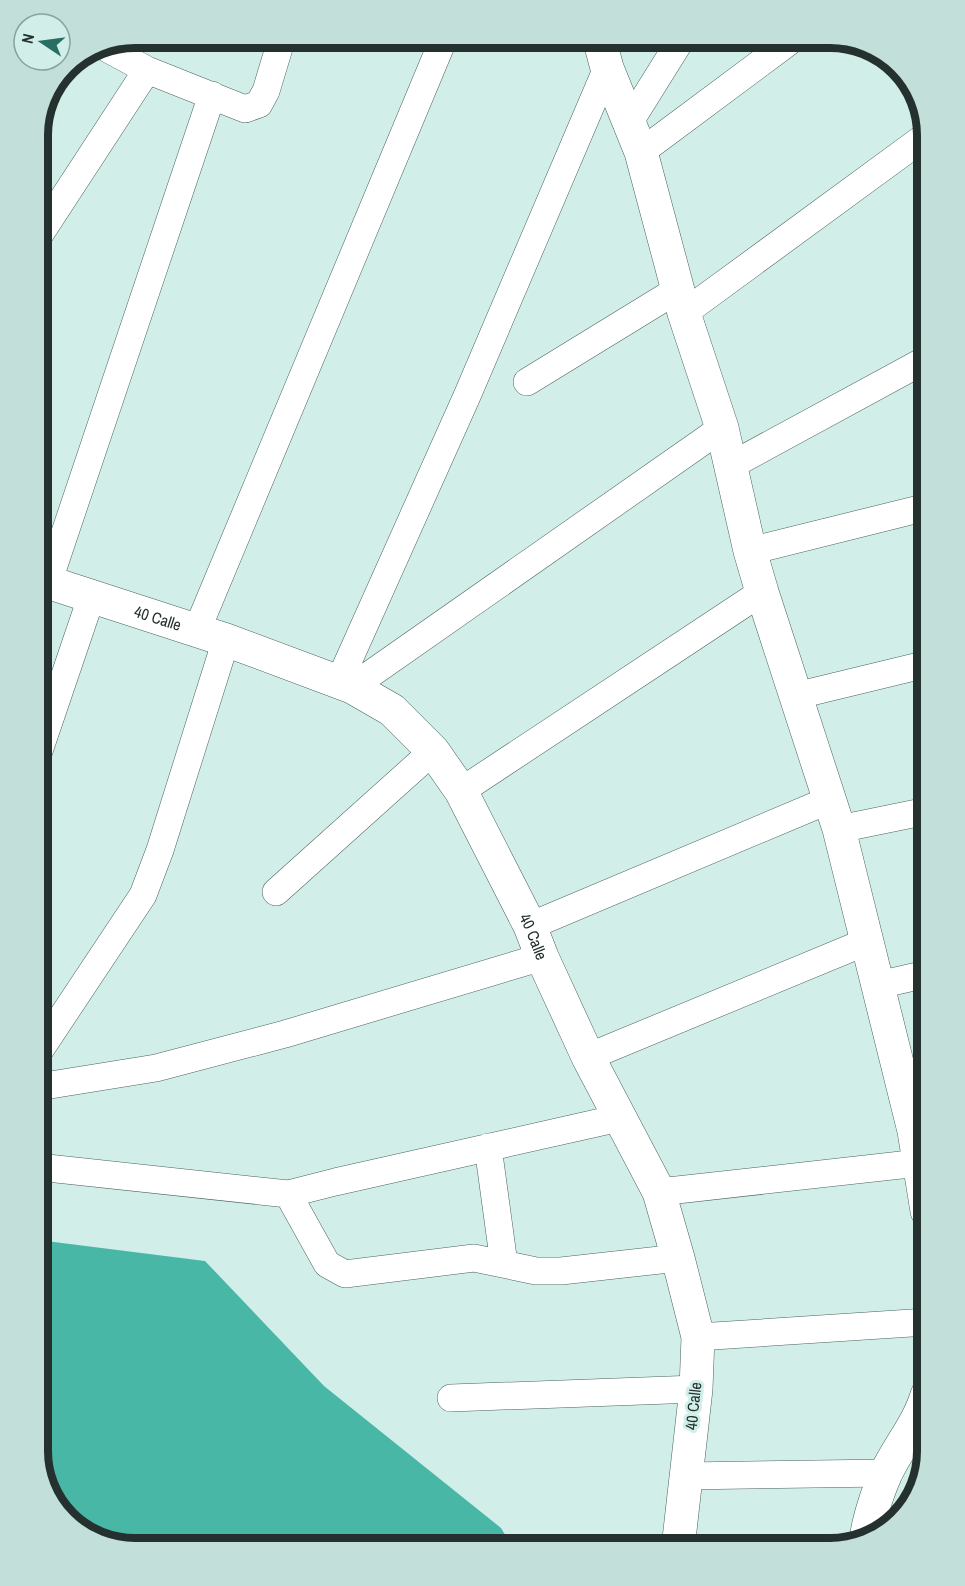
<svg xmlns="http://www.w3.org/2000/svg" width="965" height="1586" font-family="'Archivo Narrow',sans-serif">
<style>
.forest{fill:#49b7a5}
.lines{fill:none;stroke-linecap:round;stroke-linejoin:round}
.street-casing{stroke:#4a645f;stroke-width:28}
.secondary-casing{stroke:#4a645f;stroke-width:34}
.street{stroke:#fff;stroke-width:27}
.secondary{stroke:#fff;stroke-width:33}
.labels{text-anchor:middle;stroke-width:6;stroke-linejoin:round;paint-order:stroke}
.street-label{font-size:16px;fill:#25312e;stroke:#d1eee8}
.rim{fill:none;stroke:#25312e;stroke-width:8}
</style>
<rect width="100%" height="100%" fill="#d1eee8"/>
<path class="forest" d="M38 1240 205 1261 324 1386 501 1528 513 1548H129L81 1532 47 1494 38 1451Z"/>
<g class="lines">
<defs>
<path id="street" d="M108 49 147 70 245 109 259 104 266 91 282 38
M629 123 682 38
M641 152 794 38
M38 237 147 70
M684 313 927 135
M527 382 677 290
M730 466 927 359
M750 551 927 507
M48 583 212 95
M197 630 444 38
M339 682 467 396 607 68
M352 687 722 428
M795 696 927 664
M38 754 91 598
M461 791 762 592
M839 829 927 811
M276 892 433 751
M530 926 829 800
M878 985 927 974
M38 1053 143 895 160 850 226 640
M588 1057 868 941
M38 1087 156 1068 285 1034 542 957
M488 1147 504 1264
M38 1167 288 1194 335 1182 619 1118
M659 1192 919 1163
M288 1194 327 1264 345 1274 474 1258 536 1271H561L678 1258
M698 1337 927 1322
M451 1398 696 1389
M686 1476 886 1473"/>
<g id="secondary">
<path d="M599 38 607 68 641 152 684 313 722 428 750 551 762 592 839 829 914 1131 927 1211"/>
<path id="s1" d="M38 579 226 640 352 687 392 710 433 751 461 791 530 926 542 957 588 1057 659 1192 678 1258 698 1337 696 1389 678 1548"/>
<path d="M866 1540C868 1521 878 1491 886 1473 899 1446 919 1423 927 1395"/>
</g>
</defs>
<use href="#street" class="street-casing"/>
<use href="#secondary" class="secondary-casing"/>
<use href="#street" class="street"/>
<use href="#secondary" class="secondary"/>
</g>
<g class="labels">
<g class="street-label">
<text dy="6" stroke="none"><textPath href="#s1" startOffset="126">40 Calle</textPath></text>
<text dy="6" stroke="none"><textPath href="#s1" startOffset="648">40 Calle</textPath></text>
<text transform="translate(693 1406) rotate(-84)" y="6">40 Calle</text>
</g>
</g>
<path d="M0 0H965V1586H0ZM135 48H830A87 87 0 0 1 917 135V1451A87 87 0 0 1 830 1538H135A87 87 0 0 1 48 1451V135A87 87 0 0 1 135 48Z" fill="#c3dfd9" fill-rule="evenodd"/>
<path class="rim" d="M135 48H830A87 87 0 0 1 917 135V1451A87 87 0 0 1 830 1538H135A87 87 0 0 1 48 1451V135A87 87 0 0 1 135 48Z"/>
<g transform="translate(42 42) rotate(283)"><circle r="28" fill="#d1eee8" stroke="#8ca29e" stroke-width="1.5"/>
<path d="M0-4.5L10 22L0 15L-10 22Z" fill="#286e63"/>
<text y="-9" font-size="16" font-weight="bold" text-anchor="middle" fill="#25312e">N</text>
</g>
</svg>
